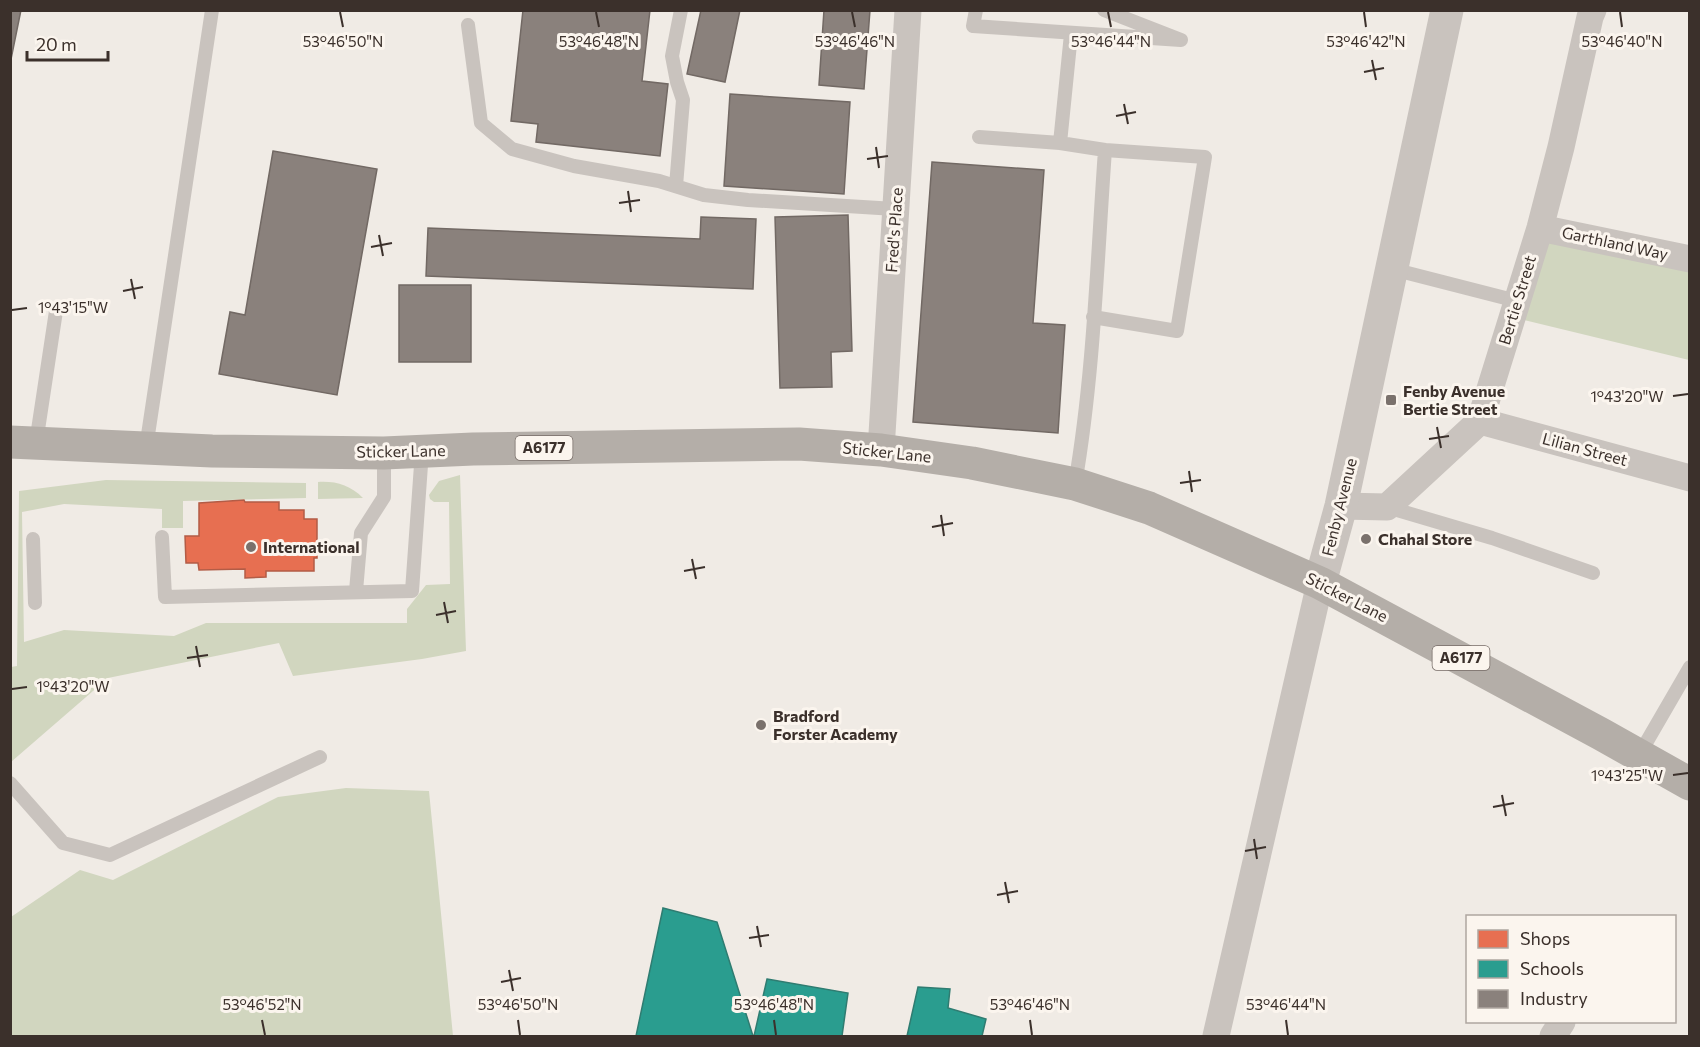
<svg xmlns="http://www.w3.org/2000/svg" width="1700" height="1047" font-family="Commissioner,sans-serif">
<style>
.green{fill:#d1d6bf}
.shops{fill:#e76f51;stroke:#b35c46;stroke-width:1.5}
.schools{fill:#2a9d8f;stroke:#2f7c71;stroke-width:1.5}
.industry{fill:#8a817c;stroke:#726964;stroke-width:1.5}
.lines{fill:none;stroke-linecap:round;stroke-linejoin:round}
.service{stroke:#c9c3be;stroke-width:14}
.minor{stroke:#c9c3be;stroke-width:27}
.tertiary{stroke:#c9c3be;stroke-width:33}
.trunk{stroke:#b4aea8;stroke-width:33}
.ticks{fill:none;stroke:#3b302b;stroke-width:2}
.poi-dot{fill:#7a716c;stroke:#fbf5ee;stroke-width:2}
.labels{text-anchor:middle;stroke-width:6;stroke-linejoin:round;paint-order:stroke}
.shield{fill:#fbf5ee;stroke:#756b66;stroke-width:1.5}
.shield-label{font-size:15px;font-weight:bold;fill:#3b302b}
.street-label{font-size:16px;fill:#3b302b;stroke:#fbf5ee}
.poi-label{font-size:16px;font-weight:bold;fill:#3b302b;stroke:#fbf5ee;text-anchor:start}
.ticks-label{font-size:15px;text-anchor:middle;fill:#3b302b;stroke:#fbf5ee;stroke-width:6;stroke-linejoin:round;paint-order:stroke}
</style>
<rect width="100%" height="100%" fill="#f0ebe5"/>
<path class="green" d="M1540 228 1689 259V360L1512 317Z
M460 475 466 651 422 659 293 676 279 643 108 678 11 762V667L17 666 19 491 106 480 306 483V498L183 501V528H162V509L64 504 22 512 24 642 64 630 174 636 206 623H407V609L426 585 450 584 449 502H434L430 499 429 495 439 481Z
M318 482C336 481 350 485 363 498L318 499Z
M346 788 429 791 453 1036H11V917L80 870 113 880 278 797Z"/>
<path class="shops" d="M244 500 245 502H279V510H304V519H317V558H314V571H266V577L245 578V569L199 570 198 563H186L185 536H199V503Z"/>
<path class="schools" d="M663 908 717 922 753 1036H636Z
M767 979 848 993 842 1036H754Z
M918 987 950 989 948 1008 986 1019 982 1036H907Z"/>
<path class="industry" d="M10 10H21L10 64Z
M523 10H650L642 81 668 84 660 156 536 142 538 124 511 121Z
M701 10H740L725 82 687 74Z
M824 10H870L864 89 819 85Z
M730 94 850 102 844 194 724 186Z
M273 151 377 169 337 395 219 374 230 312 245 315Z
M932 162 1044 170 1033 323 1065 325 1058 433 913 422Z
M848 215 852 351 831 352 832 387 780 388 775 217Z
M701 217 756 219 753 289 426 276 428 228 700 239Z
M399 285H471V362H399Z"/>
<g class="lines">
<path class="service" d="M976 10 973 26 1181 40 1104 10
M468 25 481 123 512 149 574 166 659 181 704 195 748 200 895 209
M1071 34 1060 143 1105 150
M979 137 1060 143
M676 186 683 100 677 82 672 56 681 10
M1392 269 1517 301
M36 443 56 311
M146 448 212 10
M1075 484C1094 374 1097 261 1105 150L1205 157 1177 331 1093 317
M1387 507 1492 538 1593 573
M162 537 165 597 412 591 422 451
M33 539 35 603
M356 591 361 533 384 497V453
M1639 755 1690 667
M10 783 63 843 110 855 320 757"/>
<path class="minor" d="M1540 228 1690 259
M1480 421 1690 478
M881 450 908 10
M1341 506 1387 507 1480 421 1540 228 1561 147 1590 17 1593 10
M1216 1036 1320 583
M1553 1036 1562 1022"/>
<path class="tertiary" d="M1320 583 1341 506 1447 10"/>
<path class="trunk" d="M10 442 212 451 384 453 473 449 799 444 881 450 972 463 1075 484 1149 508 1320 583 1601 734 1690 784"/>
</g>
<path class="ticks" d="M340 12 343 27M596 12 599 27M852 12 855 27M1108 12 1111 27M1364 12 1366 27M1620 12 1622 27M1372 60 1376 80M1364 72 1384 68M1124 104 1128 124M1116 116 1136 112M876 147 879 168M867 159 888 156M628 191 631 212M619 203 640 200M379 235 383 256M371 247 392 243M131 279 135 299M123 291 143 287M12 310 27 308M1673 396 1688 394M1437 427 1441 448M1429 439 1449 436M1189 471 1192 492M1180 483 1201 480M941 515 944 536M932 527 953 523M692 559 696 579M684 571 705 567M444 602 448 623M436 615 456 611M196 646 200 667M187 658 208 655M12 689 27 687M1673 775 1688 773M1502 795 1506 816M1493 807 1514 803M1254 839 1257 859M1245 851 1266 847M1005 882 1009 903M997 895 1018 891M757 926 761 947M749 938 769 935M509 970 513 991M501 982 521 978M262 1020 265 1035M518 1020 520 1035M774 1020 776 1035M1030 1020 1032 1035M1286 1020 1288 1035"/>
<g class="poi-dot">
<rect x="1385" y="394" width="12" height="12" rx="3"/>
<circle cx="1366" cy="539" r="6"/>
<circle cx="251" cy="547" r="6"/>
<circle cx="761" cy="725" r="6"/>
</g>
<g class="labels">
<g class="shield">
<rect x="515.5" y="436" width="57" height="24" rx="4.5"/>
<rect x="1432.5" y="646" width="57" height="24" rx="4.5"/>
</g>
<g class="shield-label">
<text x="544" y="453">A6177</text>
<text x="1461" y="663">A6177</text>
</g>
<g class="street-label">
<text transform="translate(894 230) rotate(-86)" y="6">Fred's Place</text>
<text transform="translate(1615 243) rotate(12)" y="6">Garthland Way</text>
<text transform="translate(1517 300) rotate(-73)" y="6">Bertie Street</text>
<text transform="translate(1585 449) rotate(15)" y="6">Lilian Street</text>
<text transform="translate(401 451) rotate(-1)" y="6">Sticker Lane</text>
<text transform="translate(887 452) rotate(6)" y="6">Sticker Lane</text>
<text transform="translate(1339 507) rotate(-76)" y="6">Fenby Avenue</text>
<text transform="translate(1347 597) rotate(27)" y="6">Sticker Lane</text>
</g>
<g class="poi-label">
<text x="1403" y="397">Fenby Avenue<tspan x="1403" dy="18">Bertie Street</tspan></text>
<text x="1378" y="545">Chahal Store</text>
<text x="263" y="553">International</text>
<text x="773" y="722">Bradford<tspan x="773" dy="18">Forster Academy</tspan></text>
</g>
</g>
<g class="ticks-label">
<text x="1622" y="47">53°46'40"N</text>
<text x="343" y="47">53°46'50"N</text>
<text x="599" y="47">53°46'48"N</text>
<text x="855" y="47">53°46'46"N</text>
<text x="1111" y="47">53°46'44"N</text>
<text x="1366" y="47">53°46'42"N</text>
<text x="73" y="313">1°43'15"W</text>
<text x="1627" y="402">1°43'20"W</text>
<text x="73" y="692">1°43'20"W</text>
<text x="1627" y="781">1°43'25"W</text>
<text x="262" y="1010">53°46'52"N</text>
<text x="518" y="1010">53°46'50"N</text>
<text x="774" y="1010">53°46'48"N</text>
<text x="1030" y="1010">53°46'46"N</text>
<text x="1286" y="1010">53°46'44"N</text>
</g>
<rect width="1700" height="1047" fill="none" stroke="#3b302b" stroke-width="24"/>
<rect x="1466" y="915" width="210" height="108" fill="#fbf5ee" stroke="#aea6a0" stroke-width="1.5"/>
<rect x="1478" y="930" width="30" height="18" fill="#e76f51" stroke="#aea6a0" stroke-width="1.5"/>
<text x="1520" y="945" font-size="18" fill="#3b302b">Shops</text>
<rect x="1478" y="960" width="30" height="18" fill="#2a9d8f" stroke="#aea6a0" stroke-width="1.5"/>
<text x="1520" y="975" font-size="18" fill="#3b302b">Schools</text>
<rect x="1478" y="990" width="30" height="18" fill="#8a817c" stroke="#aea6a0" stroke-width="1.5"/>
<text x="1520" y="1005" font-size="18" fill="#3b302b">Industry</text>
<path d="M27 51v9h81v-9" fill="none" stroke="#3b302b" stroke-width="3"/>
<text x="36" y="51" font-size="18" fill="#3b302b" stroke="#fbf5ee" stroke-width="4.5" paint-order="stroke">20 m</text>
</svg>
